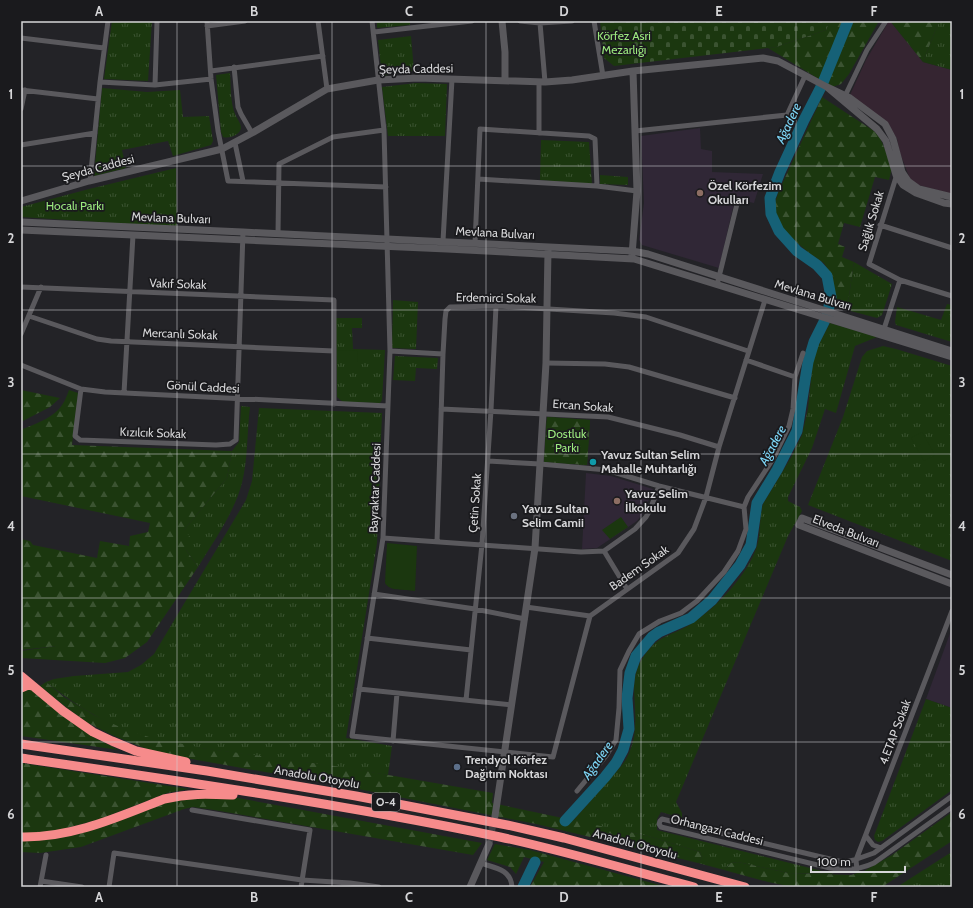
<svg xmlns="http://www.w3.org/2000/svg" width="973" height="908" font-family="Cabin,sans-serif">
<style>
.industrial{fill:#352531}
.education{fill:#302736}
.grass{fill:url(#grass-tufts)}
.forest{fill:url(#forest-firs);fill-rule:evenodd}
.cemetery{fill:url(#cemetery-stones)}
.garden{fill:#1b370f}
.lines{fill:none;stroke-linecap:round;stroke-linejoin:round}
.river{stroke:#166177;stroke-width:11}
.secondary-tunnel{stroke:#3e3e42;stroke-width:7;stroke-dasharray:7 3.5;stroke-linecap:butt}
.street{stroke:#5a595d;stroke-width:5}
.secondary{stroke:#5a595d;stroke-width:7}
.highway{stroke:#f68b8b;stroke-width:9}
.grid{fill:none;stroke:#d6d6d8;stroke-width:1;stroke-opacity:0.55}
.education-dot{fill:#8d6e63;stroke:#1a1a1d;stroke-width:1.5}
.culture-dot{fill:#0f9aa8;stroke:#1a1a1d;stroke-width:1.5}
.worship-dot{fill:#6b7280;stroke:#1a1a1d;stroke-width:1.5}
.service-dot{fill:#5c6f8a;stroke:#1a1a1d;stroke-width:1.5}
.labels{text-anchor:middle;stroke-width:3.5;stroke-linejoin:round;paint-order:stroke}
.shield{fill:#1a1a1d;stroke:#9e9ea0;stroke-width:1}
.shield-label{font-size:11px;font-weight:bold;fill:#d6d6d8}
.park-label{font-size:12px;fill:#9be97e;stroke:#1a1a1d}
.street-label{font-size:12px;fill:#d6d6d8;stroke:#1a1a1d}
.poi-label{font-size:12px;font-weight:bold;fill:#d6d6d8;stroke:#1a1a1d;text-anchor:start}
.water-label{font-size:13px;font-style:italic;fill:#7cd4f4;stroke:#1a1a1d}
.neatline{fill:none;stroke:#d6d6d8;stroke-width:1.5}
.grid-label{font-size:13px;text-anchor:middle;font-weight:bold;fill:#d6d6d8}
</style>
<defs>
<pattern id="grass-tufts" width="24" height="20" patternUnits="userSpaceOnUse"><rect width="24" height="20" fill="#1b370f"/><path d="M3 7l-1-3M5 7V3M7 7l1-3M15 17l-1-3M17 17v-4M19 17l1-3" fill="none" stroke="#3b5331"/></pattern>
<pattern id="forest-firs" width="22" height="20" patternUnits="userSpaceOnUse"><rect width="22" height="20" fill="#1b370f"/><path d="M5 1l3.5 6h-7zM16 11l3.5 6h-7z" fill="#3b5331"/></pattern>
<pattern id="cemetery-stones" width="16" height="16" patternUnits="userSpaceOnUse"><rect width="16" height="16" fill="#1b370f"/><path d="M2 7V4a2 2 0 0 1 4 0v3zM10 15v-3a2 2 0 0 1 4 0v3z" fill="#3b5331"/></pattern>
</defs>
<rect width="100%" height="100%" fill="#232327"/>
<path class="industrial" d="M889 21H890L923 62 952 70V194L918 185 910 179 900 153 897 139 888 124 850 95 866 60Z"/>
<path class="education" d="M700 128 701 149 712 151V172L763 174 754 203 735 199 719 268 642 245 639 240 644 203 641 136Z
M586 473 611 476 653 489 644 512 637 521 597 548 582 549Z
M952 628V708L926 699Z"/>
<path class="grass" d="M112 21H152L148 81 104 79Z
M377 21H410V25L377 28Z
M939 21H952V70L923 62Z
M411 36 414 71 382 76 378 40Z
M230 73C231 86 230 102 235 114 237 119 241 123 241 128 240 135 229 139 223 137L221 132 216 75Z
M416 83 447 84 445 136H388L382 87Z
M102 88 147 92 180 90 183 117 209 116 213 141 211 145 173 156 168 141 122 150 126 168 94 176Z
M541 140 589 142 592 184 540 180Z
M176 168 177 227 21 217V207L89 189Z
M600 175 628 177V185L600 184Z
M854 262 892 284 882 315 877 318 847 310Z
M393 300 418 302 416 349 392 348Z
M947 304 952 305V342L896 325 895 322 897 307 941 320Z
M336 318H362V328H352L353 349 385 350 382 400 380 403 343 402 337 397Z
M830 323 877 337 855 346 836 413 825 409 812 448 788 497V501L800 507 802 511 788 536 676 802 682 813V818L661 812 657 819V830L834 874 788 873 738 862 731 863 724 870 698 863 702 858 700 852 648 836 573 821C585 807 598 793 610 779 615 773 621 767 625 761 631 751 635 738 635 726 637 703 629 682 641 661 657 634 668 638 691 624 716 608 748 575 757 546 761 533 759 518 763 504L792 456 802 435 808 409 813 360 818 346Z
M883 346 896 349 952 366V561L808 505 843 417 862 357 867 351Z
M395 356 438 358 437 369 416 368 415 381 393 380Z
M241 406 250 407C247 431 248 459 242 483 234 513 214 541 198 567L186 550 184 530 227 478 232 451 239 442Z
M259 408 382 413 377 543 346 738 392 746 388 775C340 767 291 760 243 754 203 748 159 744 121 728 94 717 69 700 46 682L54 679 74 676 128 672 141 665 154 654 246 500 252 481Z
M547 417 590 420 587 465 544 462Z
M926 699 952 708V790L882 841 878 842 875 840 874 836Z
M950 853H952V887H897Z"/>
<path class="forest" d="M830 21H879L849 74 841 84 832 87 768 48 776 47 826 30Z
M890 21H939L923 62Z
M822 97 877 133C884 144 887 156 892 168L889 180 875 177 860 227 844 223 838 244 845 247 842 257 854 262 847 310 834 306 833 277 824 263 809 253 786 233 777 218 774 205 779 191Z
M21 390 60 398 50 407 21 422Z
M69 390 78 393 72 445 232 451 227 478 184 530 191 538 186 550 198 567 147 642 125 658 105 663 21 658V651L56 646 21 650V539L30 541 33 545 97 558 100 541 129 546 130 536 148 532 150 523 21 496V430C34 424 54 418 62 405 65 401 67 395 69 390Z
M547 417 590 420 587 465 544 462ZM562 430 571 431 576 434 579 442 576 449C563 454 549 451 554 434Z
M46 682 64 697 94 715 122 728 149 737 202 748 342 767 493 793 492 803 648 836 700 852 702 858 698 863 536 824 338 785 180 757 147 749 112 735 88 723 67 708 40 686Z
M27 689 33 690 70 720 97 739 119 750 21 736V692Z
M21 763 189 789 167 793 90 823 62 830 34 833H21Z
M227 796 482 843 473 855 214 810 193 807 184 809 81 847 40 853 21 852V840L184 797Z
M952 812V841L882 887H793L768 882 724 870 731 863 738 862 788 873 851 875 864 871 892 855Z
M495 844 530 850 667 887H530L544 862 524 857 516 874 510 867 487 860Z"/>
<path class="cemetery" d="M600 21H830L826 30 776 47 614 66 604 58Z"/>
<path class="garden" d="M338 350 358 351 357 362H338Z
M922 432 935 455 924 461 911 438Z
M621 517 628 527 610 539 602 530Z
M387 543 417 546 415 591C405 589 390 592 385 583Z"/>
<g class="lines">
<path class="river" d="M565 821 605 777 616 763 623 750 629 729 627 698 630 673 636 656 652 637 659 632 691 618 712 600 740 565 751 545 757 503 777 470 797 431 808 362 814 342 827 316 831 297 827 276 817 265 797 251 779 231 771 214 770 198 780 172 804 120 822 85 848 21
M523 887 535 862"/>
<path class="secondary-tunnel" d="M489 844 494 819"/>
<path class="street" d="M157 21 155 85 211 79
M207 21 211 79 218 131 228 181 386 187
M318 21 327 89
M372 21 384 130 390 351 383 538 352 736 553 757 590 616 678 553 694 529 706 497 719 447 765 300
M520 21 540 23 572 21
M594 21 603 76
M540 23 545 82
M207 26 245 21
M374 32 472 21
M21 38 104 48
M234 67 238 107 241 114 252 133
M211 71 323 56
M100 82 155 85
M21 90 98 99
M846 98 845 96 867 50 886 21
M21 109 25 90
M635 131 787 115 805 76
M539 133V83
M235 143 243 181
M21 145 95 133
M478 179 597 186 637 191
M90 181 100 82 108 21
M880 225 952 248
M278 234 279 164 333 137 384 130
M443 241 452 79
M475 243 480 129 589 136 595 139 597 186
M900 280 952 296
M717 285 737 204
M21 287 334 300V404
M29 316 97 339 111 341 334 351
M883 332 900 280 869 264 897 174
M21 334 41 287
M390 351 443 354
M746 360 795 377
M546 363 605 364 629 367 735 398
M21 365 81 389 105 392 388 406
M81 389 75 436 80 440 216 445 230 444 236 440 243 232
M124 393 133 235
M441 409 608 417 680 435 719 447
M488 461 540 464 607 470 659 486 744 507
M383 538 581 552 604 551 635 529 646 517 650 510 659 486
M437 542 443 354 445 319 446 311 450 307 499 306 614 313 646 317 748 351
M604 551 627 589
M374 594 475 609 525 619
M526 607 590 616
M367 638 471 650
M359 689 512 705
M466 700 482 544 491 410 496 306
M393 741 397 693
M577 791 606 756 616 740 619 708 620 670 629 651 639 634 660 621 681 613 697 601 724 572 738 551 746 529 744 507 748 497 773 459 789 426 793 409 795 377 803 353
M952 796 874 853 854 860 845 862 834 860 662 819 660 821 659 824 661 827 830 868C846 871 859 870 874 863L952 807
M192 810 310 830 301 887
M866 836 873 845 881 848
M480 863C495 868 511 869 512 887
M857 870 856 860 952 611
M41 881 82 887
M40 887 46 855
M109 887 114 853 302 880 350 883 379 887"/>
<path class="secondary" d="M502 21 505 52V81
M952 197 919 189 908 181 902 172 893 139 885 124 850 98 827 87 877 129 886 141 896 175 903 185 916 193 944 203 952 204
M21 201 89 181 222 149 252 133 327 89 378 80 418 78 545 82 572 80 633 71 763 58 778 61 827 87
M21 222 243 232 632 251 648 254 952 351
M21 230 447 249 634 259 952 357
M632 255 637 191 633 71
M952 575 802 518 799 525 952 584
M495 816 535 548 546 363 548 251
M470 887 489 844"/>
<path class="highway" d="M21 676 63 711 93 732 112 741 136 751 186 762
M21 688 28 685 33 686
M21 744 207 771 356 796 507 825 564 838 745 887
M21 758C181 781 342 804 500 837 565 851 629 870 694 887
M21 837C72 838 118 817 164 799 189 793 208 794 233 795"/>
</g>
<path class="grid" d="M177 21V887M332 21V887M486 21V887M641 21V887M796 21V887M21 166H952M21 310H952M21 454H952M21 598H952M21 742H952"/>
<g class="education-dot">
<circle cx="700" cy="193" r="4"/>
<circle cx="617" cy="501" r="4"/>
</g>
<circle class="culture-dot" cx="593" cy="462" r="4"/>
<circle class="worship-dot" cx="514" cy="516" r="4"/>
<circle class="service-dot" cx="457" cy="767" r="4"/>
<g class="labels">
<rect class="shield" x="372" y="793" width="28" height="18" rx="3"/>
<g class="shield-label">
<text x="386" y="806">O-4</text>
</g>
<g class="park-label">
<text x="624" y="40">Körfez Asri<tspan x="624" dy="14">Mezarlığı</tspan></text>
<text x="75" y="210">Hocalı Parkı</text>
<text x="567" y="438">Dostluk<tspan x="567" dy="14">Parkı</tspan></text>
</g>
<g class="street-label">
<text transform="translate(416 69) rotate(-1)" y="4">Şeyda Caddesi</text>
<text transform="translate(98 168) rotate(-15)" y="4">Şeyda Caddesi</text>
<text transform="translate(171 218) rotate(2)" y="4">Mevlana Bulvarı</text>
<text transform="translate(871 221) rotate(-73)" y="4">Sağlık Sokak</text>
<text transform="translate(495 233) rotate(3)" y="4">Mevlana Bulvarı</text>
<text transform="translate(178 284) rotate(2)" y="4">Vakıf Sokak</text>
<text transform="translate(813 295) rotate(17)" y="4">Mevlana Bulvarı</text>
<text transform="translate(496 298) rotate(1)" y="4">Erdemirci Sokak</text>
<text transform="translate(180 334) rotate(2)" y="4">Mercanlı Sokak</text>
<text transform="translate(203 387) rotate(3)" y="4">Gönül Caddesi</text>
<text transform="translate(583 406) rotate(4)" y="4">Ercan Sokak</text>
<text transform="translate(153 433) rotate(2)" y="4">Kızılcık Sokak</text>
<text transform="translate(375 488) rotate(-88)" y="4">Bayraktar Caddesi</text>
<text transform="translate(475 503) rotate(-86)" y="4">Çetin Sokak</text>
<text transform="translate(846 531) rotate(21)" y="4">Elveda Bulvarı</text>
<text transform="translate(639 568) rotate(-35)" y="4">Badem Sokak</text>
<text transform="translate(895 732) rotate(-69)" y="4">4.ETAP Sokak</text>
<text transform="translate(317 777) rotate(10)" y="4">Anadolu Otoyolu</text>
<text transform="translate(717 830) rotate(14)" y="4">Orhangazi Caddesi</text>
<text transform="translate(635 844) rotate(15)" y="4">Anadolu Otoyolu</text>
</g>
<g class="poi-label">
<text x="708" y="190">Özel Körfezim<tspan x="708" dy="14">Okulları</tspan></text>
<text x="601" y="459">Yavuz Sultan Selim<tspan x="601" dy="14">Mahalle Muhtarlığı</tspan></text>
<text x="625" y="498">Yavuz Selim<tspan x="625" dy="14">İlkokulu</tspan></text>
<text x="522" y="513">Yavuz Sultan<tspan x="522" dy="14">Selim Camii</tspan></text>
<text x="465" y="764">Trendyol Körfez<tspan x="465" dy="14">Dağıtım Noktası</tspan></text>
</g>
<g class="water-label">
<text transform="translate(788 123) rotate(-65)" y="5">Ağadere</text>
<text transform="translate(772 445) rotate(-62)" y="5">Ağadere</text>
<text transform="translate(597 760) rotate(-55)" y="5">Ağadere</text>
</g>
</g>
<rect width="973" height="908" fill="none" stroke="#1a1a1d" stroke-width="44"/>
<path d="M811 866v6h94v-6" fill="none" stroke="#d6d6d8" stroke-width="2"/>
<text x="817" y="866" font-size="12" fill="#d6d6d8" stroke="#1a1a1d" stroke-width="3" paint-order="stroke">100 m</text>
<rect x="22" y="22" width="929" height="864" class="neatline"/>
<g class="grid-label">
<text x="99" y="16">A</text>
<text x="254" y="16">B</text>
<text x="409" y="16">C</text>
<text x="564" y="16">D</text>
<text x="719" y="16">E</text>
<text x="874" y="16">F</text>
<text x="11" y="99">1</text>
<text x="962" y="99">1</text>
<text x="11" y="243">2</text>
<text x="962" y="243">2</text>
<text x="11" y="387">3</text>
<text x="962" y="387">3</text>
<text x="11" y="531">4</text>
<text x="962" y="531">4</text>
<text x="11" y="675">5</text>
<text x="962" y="675">5</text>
<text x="11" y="819">6</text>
<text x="962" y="819">6</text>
<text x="99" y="902">A</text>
<text x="254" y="902">B</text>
<text x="409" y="902">C</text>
<text x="564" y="902">D</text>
<text x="719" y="902">E</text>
<text x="874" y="902">F</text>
</g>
</svg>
